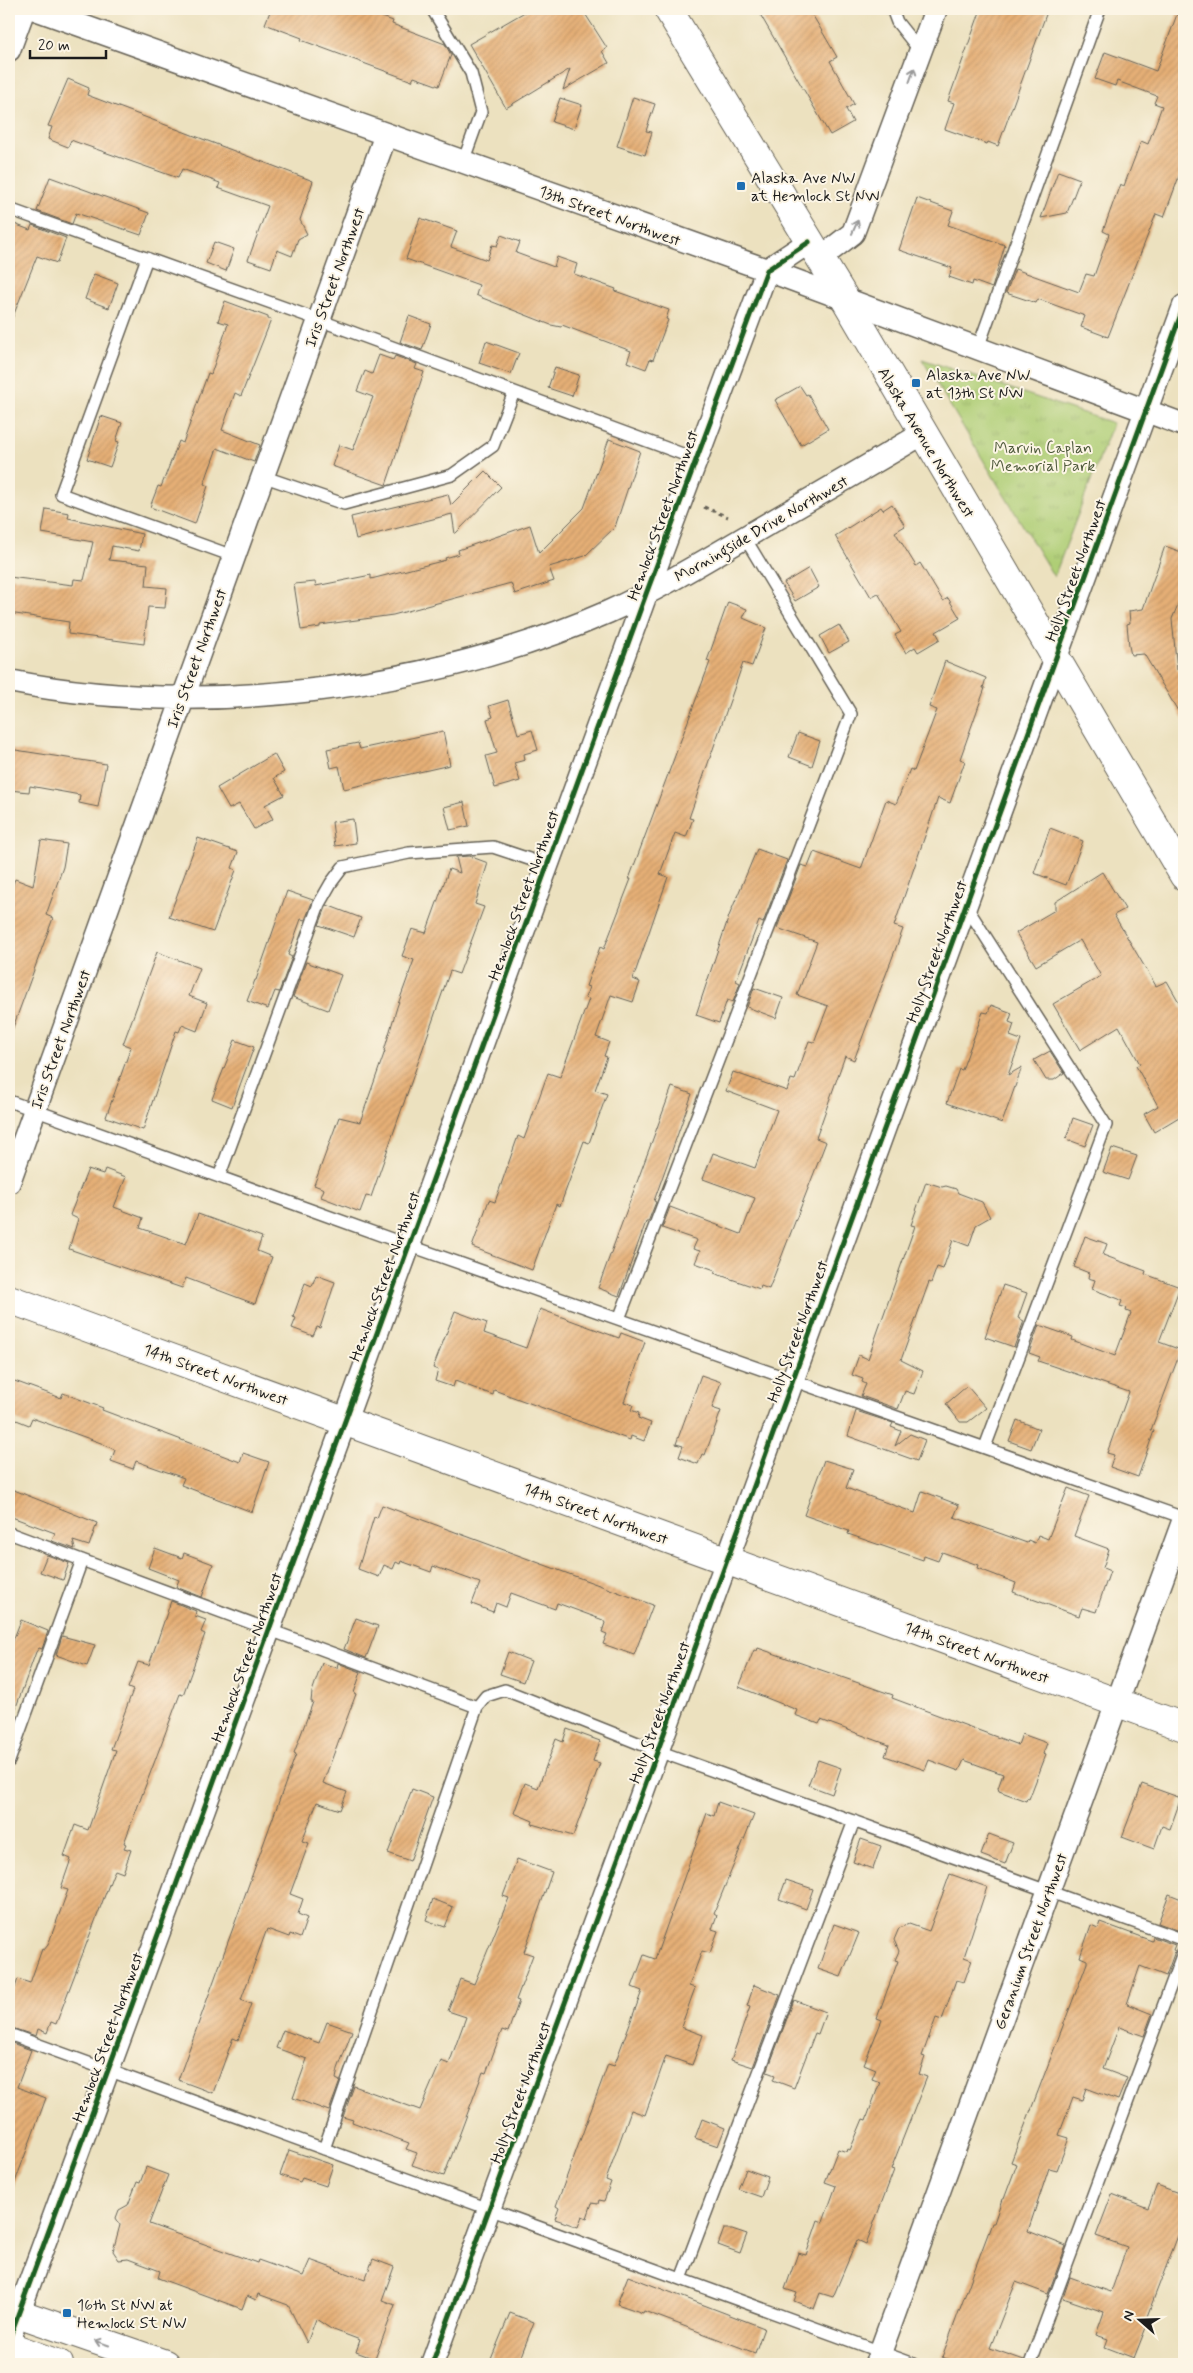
<svg xmlns="http://www.w3.org/2000/svg" width="1193" height="2373" font-family="Mynerve,sans-serif">
<style>
.park{fill:url(#park-tufts);stroke:#667549}
.building{fill:url(#building-hatch)}
.lines{fill:none;stroke-linecap:round;stroke-linejoin:round}
.lane-casing{stroke:#656155;stroke-width:14}
.street-casing{stroke:#656155;stroke-width:25}
.secondary-casing{stroke:#656155;stroke-width:30}
.primary-casing{stroke:#656155;stroke-width:30}
.path{stroke:#656155;stroke-width:3;stroke-dasharray:4 4;stroke-linecap:butt}
.lane{stroke:#fff;stroke-width:11}
.street{stroke:#fff;stroke-width:22}
.secondary{stroke:#fff;stroke-width:28}
.primary{stroke:#fff;stroke-width:28}
.cycleway-casing{stroke:#fcf5e5;stroke-width:8}
.cycleway{stroke:#1b5e20;stroke-width:5}
.oneway{stroke:#999}
.poi-dot{fill:#1f6fb2;stroke:#fcf5e5;stroke-width:2}
.labels{text-anchor:middle;stroke-width:4;stroke-linejoin:round;paint-order:stroke}
.poi-label{font-size:16px;fill:#1c1c1c;stroke:#fcf5e5;text-anchor:start}
.street-label{font-size:16px;fill:#1c1c1c;stroke:#fcf5e5}
.park-label{font-size:16px;fill:#4f5a3c;stroke:#fcf5e5}
</style>
<defs>
<pattern id="park-tufts" width="24" height="20" patternUnits="userSpaceOnUse" patternTransform="scale(1.25)"><rect width="24" height="20" fill="#afce76"/><path d="M3 7l-1-3M5 7V3M7 7l1-3M15 17l-1-3M17 17v-4M19 17l1-3" fill="none" stroke="#96b066"/></pattern>
<pattern id="building-hatch" width="6" height="6" patternUnits="userSpaceOnUse" patternTransform="scale(1.25)"><rect width="6" height="6" fill="#e5af76"/><path d="M-1 1l2-2M0 6l6-6M5 7l2-2" fill="none" stroke="#c49666"/></pattern>
</defs>
<rect width="100%" height="100%" fill="#fcf5e5"/>
<filter id="ink" filterUnits="userSpaceOnUse"><feTurbulence type="fractalNoise" baseFrequency=".02" numOctaves="2"/><feDisplacementMap in="SourceGraphic" scale="10" xChannelSelector="R" yChannelSelector="G"/><feConvolveMatrix kernelMatrix="1 2 1 2 8 2 1 2 1" color-interpolation-filters="sRGB"/></filter>
<filter id="wash" filterUnits="userSpaceOnUse"><feTurbulence type="fractalNoise" baseFrequency=".0096" numOctaves="4" result="noise"/><feDisplacementMap in="SourceGraphic" scale="20" xChannelSelector="R" yChannelSelector="G"/><feGaussianBlur stdDeviation="1.12" result="paint"/><feColorMatrix in="noise" values="0 0 0 0 0 0 0 0 0 0 0 0 0 0 0 0 0 1.4 0 .05"/><feComposite in="paint" operator="in"/></filter>
<g filter="url(#wash)">
<rect width="100%" height="100%" fill="#ece1bf"/>
<path class="park" d="M922 359 1113 423 1054 577Z"/>
<g id="blocks">
<path class="building" d="M271 9H361L393 21 392 24 445 44 451 55 439 86 414 77 412 81 301 40 302 38 265 24Z
M530 9H582L607 48 602 51 609 63 563 90 570 69 506 108 469 44Z
M757 9H809L837 57 830 61 854 104 846 109 853 122 830 135Z
M981 9H1048L998 146 988 142 987 144 945 129 954 103 948 101Z
M1179 9H1184V163L1164 217 1156 214 1108 337 1081 327 1085 316 1038 299 1036 303 1006 293 1015 269 1079 292 1086 274 1094 276 1109 234 1103 231 1120 184 1124 186 1141 141 1148 144 1162 106 1154 103 1157 96 1117 81 1115 86 1095 79 1105 52 1156 71Z
M68 79 89 88 87 95 313 181 300 220 307 234 298 239 292 256 277 250 271 268 248 260 268 206 218 188 220 183 182 169 178 178 76 142 71 140 68 147 48 139 52 127 48 126Z
M633 97 655 104 646 131 652 132 645 155 617 146Z
M560 98 582 105 574 129 552 122Z
M1058 171 1080 179 1067 213 1041 218Z
M50 177 149 213 141 235 76 213 72 224 37 211Z
M917 198 953 211 948 225 1005 245 992 288 973 281 972 285 949 277 952 268 899 250Z
M420 218 457 231 451 247 487 260 492 245 497 246 501 235 520 242 516 253 554 267 557 257 577 264 574 274 616 289 615 291 669 310 666 319 668 320 653 360 650 359 646 369 627 362 631 351 562 325 561 327 551 325 480 297 476 295 479 285 406 259Z
M9 222 30 230 32 225 66 238 57 263 37 256 10 324Z
M214 242 234 249 226 271 206 263Z
M94 274 118 283 109 308 85 299Z
M225 301 268 317V319L271 320 241 396 235 393 222 430 260 445 254 462 217 448 204 484 208 486 195 524 150 507 158 486 161 487 179 441 183 443 208 373 211 374 228 324 218 321Z
M409 316 431 324 422 350 400 342Z
M486 341 519 353 511 374 479 363Z
M379 355 393 360 395 356 417 364 415 369 424 372 386 485 332 466 339 445 353 450 373 397 357 391 365 371 372 374Z
M555 367 579 375 572 396 548 388Z
M800 386 806 395 808 394 828 429 801 445 775 400Z
M101 416 122 423 116 441 119 442 110 467 87 459Z
M609 439 640 451 615 527 585 556 549 567 554 581 515 594 511 583 393 615 320 625V627L301 630 294 584 315 582 316 586 371 575V579L446 560 445 558 459 554 458 550 530 525 539 553 584 508Z
M485 471 501 487 455 534 452 514 356 539 351 517 448 494 451 505Z
M892 504 905 526 895 532 916 566 920 563 943 601 948 598 960 618 936 632 940 639 918 652 915 647 906 653 895 635 901 632 878 593 871 597 835 536 881 507 883 510Z
M46 509 69 513 68 518 142 534 139 551 112 546 109 560 148 564 146 586 167 588 165 608 148 607 144 644 68 634 69 622 9 613V577L73 585 74 579 84 580 93 542 42 533Z
M1165 546 1184 553V590L1172 619 1177 670 1184 665V721L1144 654 1131 655 1129 646 1127 624 1130 623 1129 611 1143 609Z
M809 568 819 587 795 601 784 583Z
M728 602 747 609 743 618 766 628 752 666 743 663 689 818 693 819 686 837 675 833 660 874 668 877 633 979 640 982 633 1002 611 995 596 1037 609 1042 604 1056 607 1057 595 1090 607 1094 589 1143 584 1141 560 1206 556 1204 532 1270 472 1247 489 1200 495 1202 518 1136 524 1139 548 1073 560 1077 589 999 585 998 589 987 586 986 600 947 604 949 631 879H629L710 662 707 661Z
M839 625 849 642 829 653 820 636Z
M945 661 986 678 983 688H985L960 759 965 761 950 803 938 798 894 926 903 929 854 1060 845 1056 816 1138 826 1142 769 1289 761 1286 760 1289 714 1273 715 1270 695 1263 700 1251 693 1249 697 1240 662 1228 670 1207 741 1234 755 1198 703 1179 713 1153 755 1168 777 1110 726 1091 733 1072 787 1091 791 1079 795 1080 809 1041 814 1042 828 1006 797 995 817 942 777 928 801 865 808 867 814 852 861 869 886 800 896 804 910 769 914 771 937 710 929 707Z
M508 700 518 734 532 730 538 750 524 754 525 760 514 763 520 781 495 788 486 756 497 753 487 719 493 717 489 706Z
M443 731 450 765 344 789 339 766 331 768 327 749 358 743 360 749Z
M798 733 820 741 812 766 789 757Z
M9 749 106 764 98 807 79 803 80 795 30 786 29 792 9 790Z
M274 754 284 772 274 778 284 795 265 805 273 819 254 829 239 804 229 809 217 788Z
M464 802 469 826 450 830 444 807Z
M353 819 356 843 335 846 332 822Z
M1050 828 1083 841 1066 885 1034 873Z
M198 838 238 852 232 868 236 870 213 932 169 917Z
M41 840 67 844 63 867 46 915 53 918 11 1033H9V895L15 879 33 886Z
M757 849 787 860 763 923 759 921 736 981 740 983 733 1002 727 1000 719 1023 696 1015 729 916Z
M469 856 488 863 475 904 484 907 459 974 450 971 371 1197 366 1196 360 1212 321 1197 324 1189 314 1185 339 1117 360 1122 385 1051H384L397 1007 414 960 402 956 412 929 426 933 449 869 460 873 456 857Z
M1102 872 1125 909 1114 915 1156 986 1167 981 1184 1011V1114L1154 1132 1144 1114 1158 1106 1136 1066 1140 1064 1119 1026 1080 1050 1053 1004 1101 976 1080 940 1036 966 1016 933 1055 910V902Z
M287 891 313 900 305 920 301 919 288 955 292 957 279 992 275 991 268 1009 247 1001 255 980H256Z
M327 905 361 918 354 937 319 925Z
M157 952 200 968 189 996 207 1003 197 1031 182 1025 179 1032 176 1031 143 1130 106 1117 131 1047 123 1044Z
M306 962 341 975 328 1010 293 997Z
M754 988 783 998 776 1018 747 1007Z
M991 1005 1012 1013 1009 1022 1014 1024 1010 1036 1021 1040 1008 1075 1022 1067 1002 1123 947 1103 959 1069 962 1070 983 1012 988 1013Z
M235 1040 254 1047 232 1107 212 1099Z
M1050 1051 1064 1073 1054 1080H1046L1034 1060Z
M672 1087 692 1094 654 1201 656 1202 648 1222H646L619 1296 598 1288Z
M1073 1118 1093 1125 1085 1146 1066 1139Z
M1112 1148 1137 1156 1128 1180 1103 1172Z
M88 1169 103 1174 105 1169 126 1177 114 1207 143 1218 140 1228 186 1244 198 1214 262 1237 257 1251 272 1257 255 1304 186 1278 182 1288 69 1249 78 1219 70 1215Z
M926 1182 942 1187 946 1186 956 1189 958 1193 982 1202 990 1217 976 1225 969 1246 953 1240 943 1269 937 1267 931 1283 929 1282 901 1360 923 1371 914 1394 905 1391 898 1409 861 1396 866 1384 862 1382 863 1379 852 1375 859 1355 868 1359 915 1226 911 1225Z
M1085 1236 1107 1244 1103 1255 1146 1271 1145 1274 1180 1287 1159 1342 1181 1350 1151 1430 1154 1431 1138 1477 1110 1467 1114 1455 1107 1453 1129 1392 1038 1361 1040 1357 1029 1353 1039 1325 1073 1337 1072 1340 1115 1356 1131 1313 1126 1311 1127 1308 1120 1306 1122 1301 1119 1299 1092 1289 1095 1280 1088 1278 1089 1273 1074 1267Z
M316 1275 335 1282 320 1328 317 1327 313 1336 292 1328 296 1318 293 1317 305 1283 312 1286Z
M1003 1285 1027 1293 1018 1318 1024 1321 1014 1347 985 1337Z
M540 1309 619 1338 621 1333 645 1342 624 1402 633 1405 631 1410 639 1413 638 1418 651 1423 644 1441 631 1436 630 1440 494 1390 493 1395 455 1381 453 1387 435 1381 438 1370 433 1368 455 1311 487 1323 484 1333 526 1348Z
M701 1375 721 1382 712 1408 721 1411 705 1455 702 1454 698 1464 679 1457 683 1446 676 1444Z
M9 1379 61 1398 63 1393 103 1408 102 1410 240 1462 243 1453 269 1462 252 1512 181 1485 184 1478 136 1461 133 1469 111 1461 115 1450 101 1443 32 1418 29 1425 9 1417Z
M967 1386 986 1408 968 1422H960L946 1404Z
M856 1411 893 1423 891 1427 901 1431 895 1446 910 1434 925 1440 917 1461 848 1436Z
M1017 1420 1039 1429 1031 1449 1009 1441Z
M824 1460 853 1469 846 1488 915 1513 922 1491 959 1505 954 1517 1027 1543 1028 1540 1035 1543 1038 1535 1048 1539 1068 1488 1089 1496 1074 1536 1109 1549 1103 1568 1110 1571 1096 1612 1082 1608 1079 1616 1013 1592 1016 1583 977 1568 978 1565 942 1552 938 1561 924 1556 923 1560 848 1534 849 1531 804 1515Z
M9 1488 97 1523 89 1546 73 1541 75 1549 52 1541 55 1533 9 1516Z
M382 1505 653 1605 634 1655 603 1644 607 1634 602 1632 605 1623 603 1620 557 1603 555 1609 511 1593 506 1607 496 1603 493 1612 472 1604 480 1583 433 1566 431 1572 401 1561 400 1564 396 1562 393 1569 384 1565 379 1577 358 1569 374 1517 377 1518Z
M155 1548 182 1558 184 1553 213 1564 202 1597 176 1587 179 1580 148 1568Z
M47 1555 69 1563 63 1580 40 1572Z
M171 1601 196 1611 195 1616 206 1620 201 1632 205 1634 183 1695 180 1694 124 1843 126 1844 124 1848 131 1850 123 1873 115 1870 113 1874 56 2024 51 2022 47 2033 38 2029 36 2036 9 2027V1988L14 1990 18 1979 30 1983 42 1949 44 1950 48 1945 68 1890 61 1888 71 1859 64 1856 75 1825 88 1830 116 1750 111 1749 133 1690 128 1688 138 1662 149 1665Z
M356 1618 378 1626 366 1658 344 1649Z
M21 1620 48 1631 42 1649 39 1648 36 1652 11 1721 9 1720V1651Z
M62 1636 95 1645 87 1666 56 1655Z
M758 1648 893 1695 892 1698 1018 1745 1022 1734 1047 1743 1043 1754 1046 1755 1029 1799 1027 1798 1026 1801 999 1791 998 1788 1003 1774 964 1760 959 1771 929 1760 925 1770 885 1756 889 1745 821 1720 819 1724 795 1715 797 1710 739 1687 754 1650 757 1651Z
M508 1652 531 1661 523 1682 500 1674Z
M322 1663 337 1668 338 1663 361 1672 354 1693 356 1694 323 1783 347 1792 340 1810 317 1802 302 1841 309 1843 290 1894 303 1899 298 1914 307 1918 300 1938 290 1934 289 1937 267 1929 241 2000 251 2004 238 2040 233 2038 213 2093 178 2080 296 1754 294 1753 313 1702H311L312 1692Z
M567 1729 600 1741 593 1761 600 1763 573 1836 532 1824 533 1821 514 1813 525 1783 538 1788 556 1739 563 1742Z
M818 1760 841 1768 832 1794 808 1785Z
M1142 1784 1181 1798 1170 1829 1162 1826 1154 1849 1122 1837Z
M412 1789 433 1797 410 1861 388 1853Z
M718 1802 754 1815 714 1913 717 1915 712 1929 718 1931 710 1953 702 1951 689 1986 695 1988 681 2027 703 2035 692 2065 666 2056 645 2115 631 2110 606 2180 611 2182 604 2201 599 2200 598 2204 592 2203 587 2218 582 2216 578 2227 555 2219 559 2208 556 2206 608 2064 614 2066 642 1991 632 1987 644 1955 655 1959 707 1813 714 1816Z
M989 1834 1013 1843 1005 1864 981 1855Z
M861 1839 881 1846 873 1869 853 1862Z
M517 1859 552 1872 524 1952 533 1955 516 2000 519 2001 508 2032 502 2030 486 2073 483 2072 444 2176 412 2165 417 2153 406 2149 409 2143 352 2122 353 2120 343 2117 354 2086 420 2110 441 2061 449 2064 466 2017 448 2011 460 1979 474 1984 509 1898 503 1896Z
M950 1874 987 1887 964 1957 972 1960 964 1982 956 1980 942 2020 936 2018 922 2056 925 2057 919 2074 927 2077 891 2169 894 2170 866 2244 857 2240 833 2297 820 2293 814 2309 794 2301 797 2293 785 2289 798 2253 806 2255 818 2220 823 2222 836 2186 825 2182 838 2149 847 2152 848 2149 850 2150 863 2119 866 2120 880 2082 872 2079 876 2069 864 2064 882 2020 877 2018 898 1961 895 1960 899 1951 894 1940 899 1928 909 1924 929 1931Z
M786 1880 813 1889 806 1909 779 1899Z
M1169 1894 1184 1900V1920L1180 1931 1158 1923Z
M433 1899 453 1907 445 1927 426 1920Z
M1100 1922 1152 1941 1153 1937 1175 1945 1173 1950 1175 1951 1166 1976 1140 1966 1127 2004 1152 2014 1144 2036 1119 2027 1103 2069 1127 2078 1118 2100 1086 2088 1082 2100 1073 2097 1059 2135 1069 2138 1057 2170 1049 2168 1028 2231 1066 2246 1048 2294 1016 2282 990 2348 1024 2360 1023 2364H961L942 2357 992 2223H994L1002 2199H1004L1017 2164 1011 2162 1087 1963V1960L1080 1957 1091 1925 1098 1928Z
M834 1924 859 1933 841 1977 818 1969Z
M754 1985 780 1995 753 2067 731 2060 750 2007 747 2006Z
M794 2000 826 2012 818 2034 815 2033 794 2088 773 2080 775 2075 767 2072Z
M327 2022 352 2031 338 2069 336 2079 340 2081 329 2111 293 2098 307 2059 276 2048 283 2030 319 2043Z
M9 2042 31 2050 17 2087 46 2098 11 2193H9Z
M702 2119 725 2128 718 2146 695 2138Z
M289 2150 333 2165 326 2186 302 2178 300 2182 280 2175Z
M146 2167 168 2175 149 2224 257 2263 258 2260 303 2276 310 2260 365 2280 373 2259 394 2267 382 2300 395 2305 375 2359 356 2352 360 2340 331 2329 316 2319 307 2343 288 2305 258 2294 256 2300 247 2296 242 2309 158 2278 160 2271 128 2259 119 2260 113 2251 120 2225 116 2218 119 2210 128 2205 137 2182 140 2183Z
M746 2169 768 2177 761 2197 738 2189Z
M1157 2185 1184 2195V2220L1146 2319 1149 2320 1134 2358 1105 2347 1108 2339 1096 2335 1104 2312 1063 2298 1070 2277 1111 2292 1127 2247 1096 2236 1112 2194 1148 2208Z
M724 2229H732L747 2234 740 2253 718 2245Z
M628 2276 764 2328 755 2353 644 2311 643 2313 617 2304Z
M510 2313 534 2322 518 2364H489Z"/>
</g>
</g>
<g filter="url(#ink)">
<use href="#blocks" fill-opacity="0" stroke="#656155" stroke-width="1"/>
<g class="lines">
<defs>
<path id="lane" d="M432 9 471 73 481 112 463 162
M892 9 897 22 920 51
M9 209 319 320 696 459
M147 258 61 494 233 556
M978 348 1100 9
M262 476 344 504 452 475 493 446 514 392
M966 906 1106 1125 985 1447
M9 1101 408 1245 1184 1518
M219 1177 319 904 331 883 343 867 409 853 493 847 547 865
M619 1319 851 714 745 538
M9 1533 477 1707
M9 1761 82 1560
M9 2034 914 2364
M324 2149 477 1707 486 1696 505 1690 658 1751 1184 1940
M681 2279 854 1821
M1030 2364 1184 1950"/>
<path id="street" d="M35 9 767 270 1184 425
M9 50 24 9
M819 259 853 233 936 9
M9 681C199 719 430 690 608 612 657 590 703 562 749 535 807 501 865 468 922 434
M9 1182 386 134
M9 2339 171 1899 646 594 767 270 809 242
M432 2364 636 1810 1184 306
M876 2364 1184 1519"/>
<path id="secondary" d="M668 9 845 299 1184 876
M9 1299 1184 1727"/>
<path id="primary" d="M9 2310 165 2364
M9 2346 59 2364"/>
</defs>
<use href="#lane" class="lane-casing"/>
<use href="#street" class="street-casing"/>
<use href="#secondary" class="secondary-casing"/>
<use href="#primary" class="primary-casing"/>
<path class="path" d="M704 507 728 517"/>
<use href="#lane" class="lane"/>
<use href="#street" class="street"/>
<use href="#secondary" class="secondary"/>
<use href="#primary" class="primary"/>
<defs>
<path id="cycleway" d="M9 2339 171 1899 646 594 767 270 809 242
M432 2364 636 1810 1184 306"/>
</defs>
<use href="#cycleway" class="cycleway-casing"/>
<use href="#cycleway" class="cycleway"/>
</g>
<defs><path id="oneway-shaft" d="M-6 0H5M1.5-3L5.5 0L1.5 3" fill="none" stroke-width="1.6" stroke-linecap="round" stroke-linejoin="round" transform="scale(1.25)"/></defs>
<g class="oneway">
<use href="#oneway-shaft" transform="translate(912 75) rotate(-70)"/>
<use href="#oneway-shaft" transform="translate(855 227) rotate(-66)"/>
<use href="#oneway-shaft" transform="translate(102 2343) rotate(-161)"/>
</g>
</g>
<g class="poi-dot">
<rect x="736" y="181" width="10" height="10" rx="2.5"/>
<rect x="911" y="378" width="10" height="10" rx="2.5"/>
<rect x="62" y="2308" width="10" height="10" rx="2.5"/>
</g>
<g class="labels">
<g class="poi-label">
<text x="751" y="183">Alaska Ave NW<tspan x="751" dy="18">at Hemlock St NW</tspan></text>
<text x="926" y="380">Alaska Ave NW<tspan x="926" dy="18">at 13th St NW</tspan></text>
<text x="77" y="2310">16th St NW at<tspan x="77" dy="18">Hemlock St NW</tspan></text>
</g>
<g class="street-label">
<text transform="translate(610 215) rotate(20)" y="6">13th Street Northwest</text>
<text transform="translate(334 277) rotate(-70)" y="6">Iris Street Northwest</text>
<text transform="translate(927 442) rotate(59)" y="6">Alaska Avenue Northwest</text>
<text transform="translate(662 515) rotate(-70)" y="6">Hemlock Street Northwest</text>
<text transform="translate(761 528) rotate(-30)" y="6">Morningside Drive Northwest</text>
<text transform="translate(1075 570) rotate(-70)" y="6">Holly Street Northwest</text>
<text transform="translate(196 658) rotate(-70)" y="6">Iris Street Northwest</text>
<text transform="translate(523 895) rotate(-70)" y="6">Hemlock Street Northwest</text>
<text transform="translate(936 951) rotate(-70)" y="6">Holly Street Northwest</text>
<text transform="translate(60 1039) rotate(-70)" y="6">Iris Street Northwest</text>
<text transform="translate(384 1276) rotate(-70)" y="6">Hemlock Street Northwest</text>
<text transform="translate(797 1331) rotate(-70)" y="6">Holly Street Northwest</text>
<text transform="translate(216 1374) rotate(20)" y="6">14th Street Northwest</text>
<text transform="translate(596 1513) rotate(20)" y="6">14th Street Northwest</text>
<text transform="translate(977 1652) rotate(20)" y="6">14th Street Northwest</text>
<text transform="translate(246 1657) rotate(-70)" y="6">Hemlock Street Northwest</text>
<text transform="translate(659 1712) rotate(-70)" y="6">Holly Street Northwest</text>
<text transform="translate(1030 1941) rotate(-70)" y="6">Geranium Street Northwest</text>
<text transform="translate(107 2037) rotate(-70)" y="6">Hemlock Street Northwest</text>
<text transform="translate(520 2092) rotate(-70)" y="6">Holly Street Northwest</text>
</g>
<g class="park-label">
<text x="1043" y="453">Marvin Caplan<tspan x="1043" dy="18">Memorial Park</tspan></text>
</g>
</g>
<rect width="1193" height="2373" fill="none" stroke="#fcf5e5" stroke-width="30"/>
<g transform="translate(1140 2320) rotate(290)" stroke="#fcf5e5" stroke-width="4" paint-order="stroke">
<path d="M0-4L9 19L0 12L-9 19Z" fill="#1c1c1c"/>
<text y="-8" font-size="14" font-weight="bold" text-anchor="middle" fill="#1c1c1c">N</text>
</g>
<path d="M30 50v8h76v-8" fill="none" stroke="#1c1c1c" stroke-width="2.5"/>
<text x="38" y="50" font-size="15" fill="#1c1c1c" stroke="#fcf5e5" stroke-width="4" paint-order="stroke">20 m</text>
</svg>
